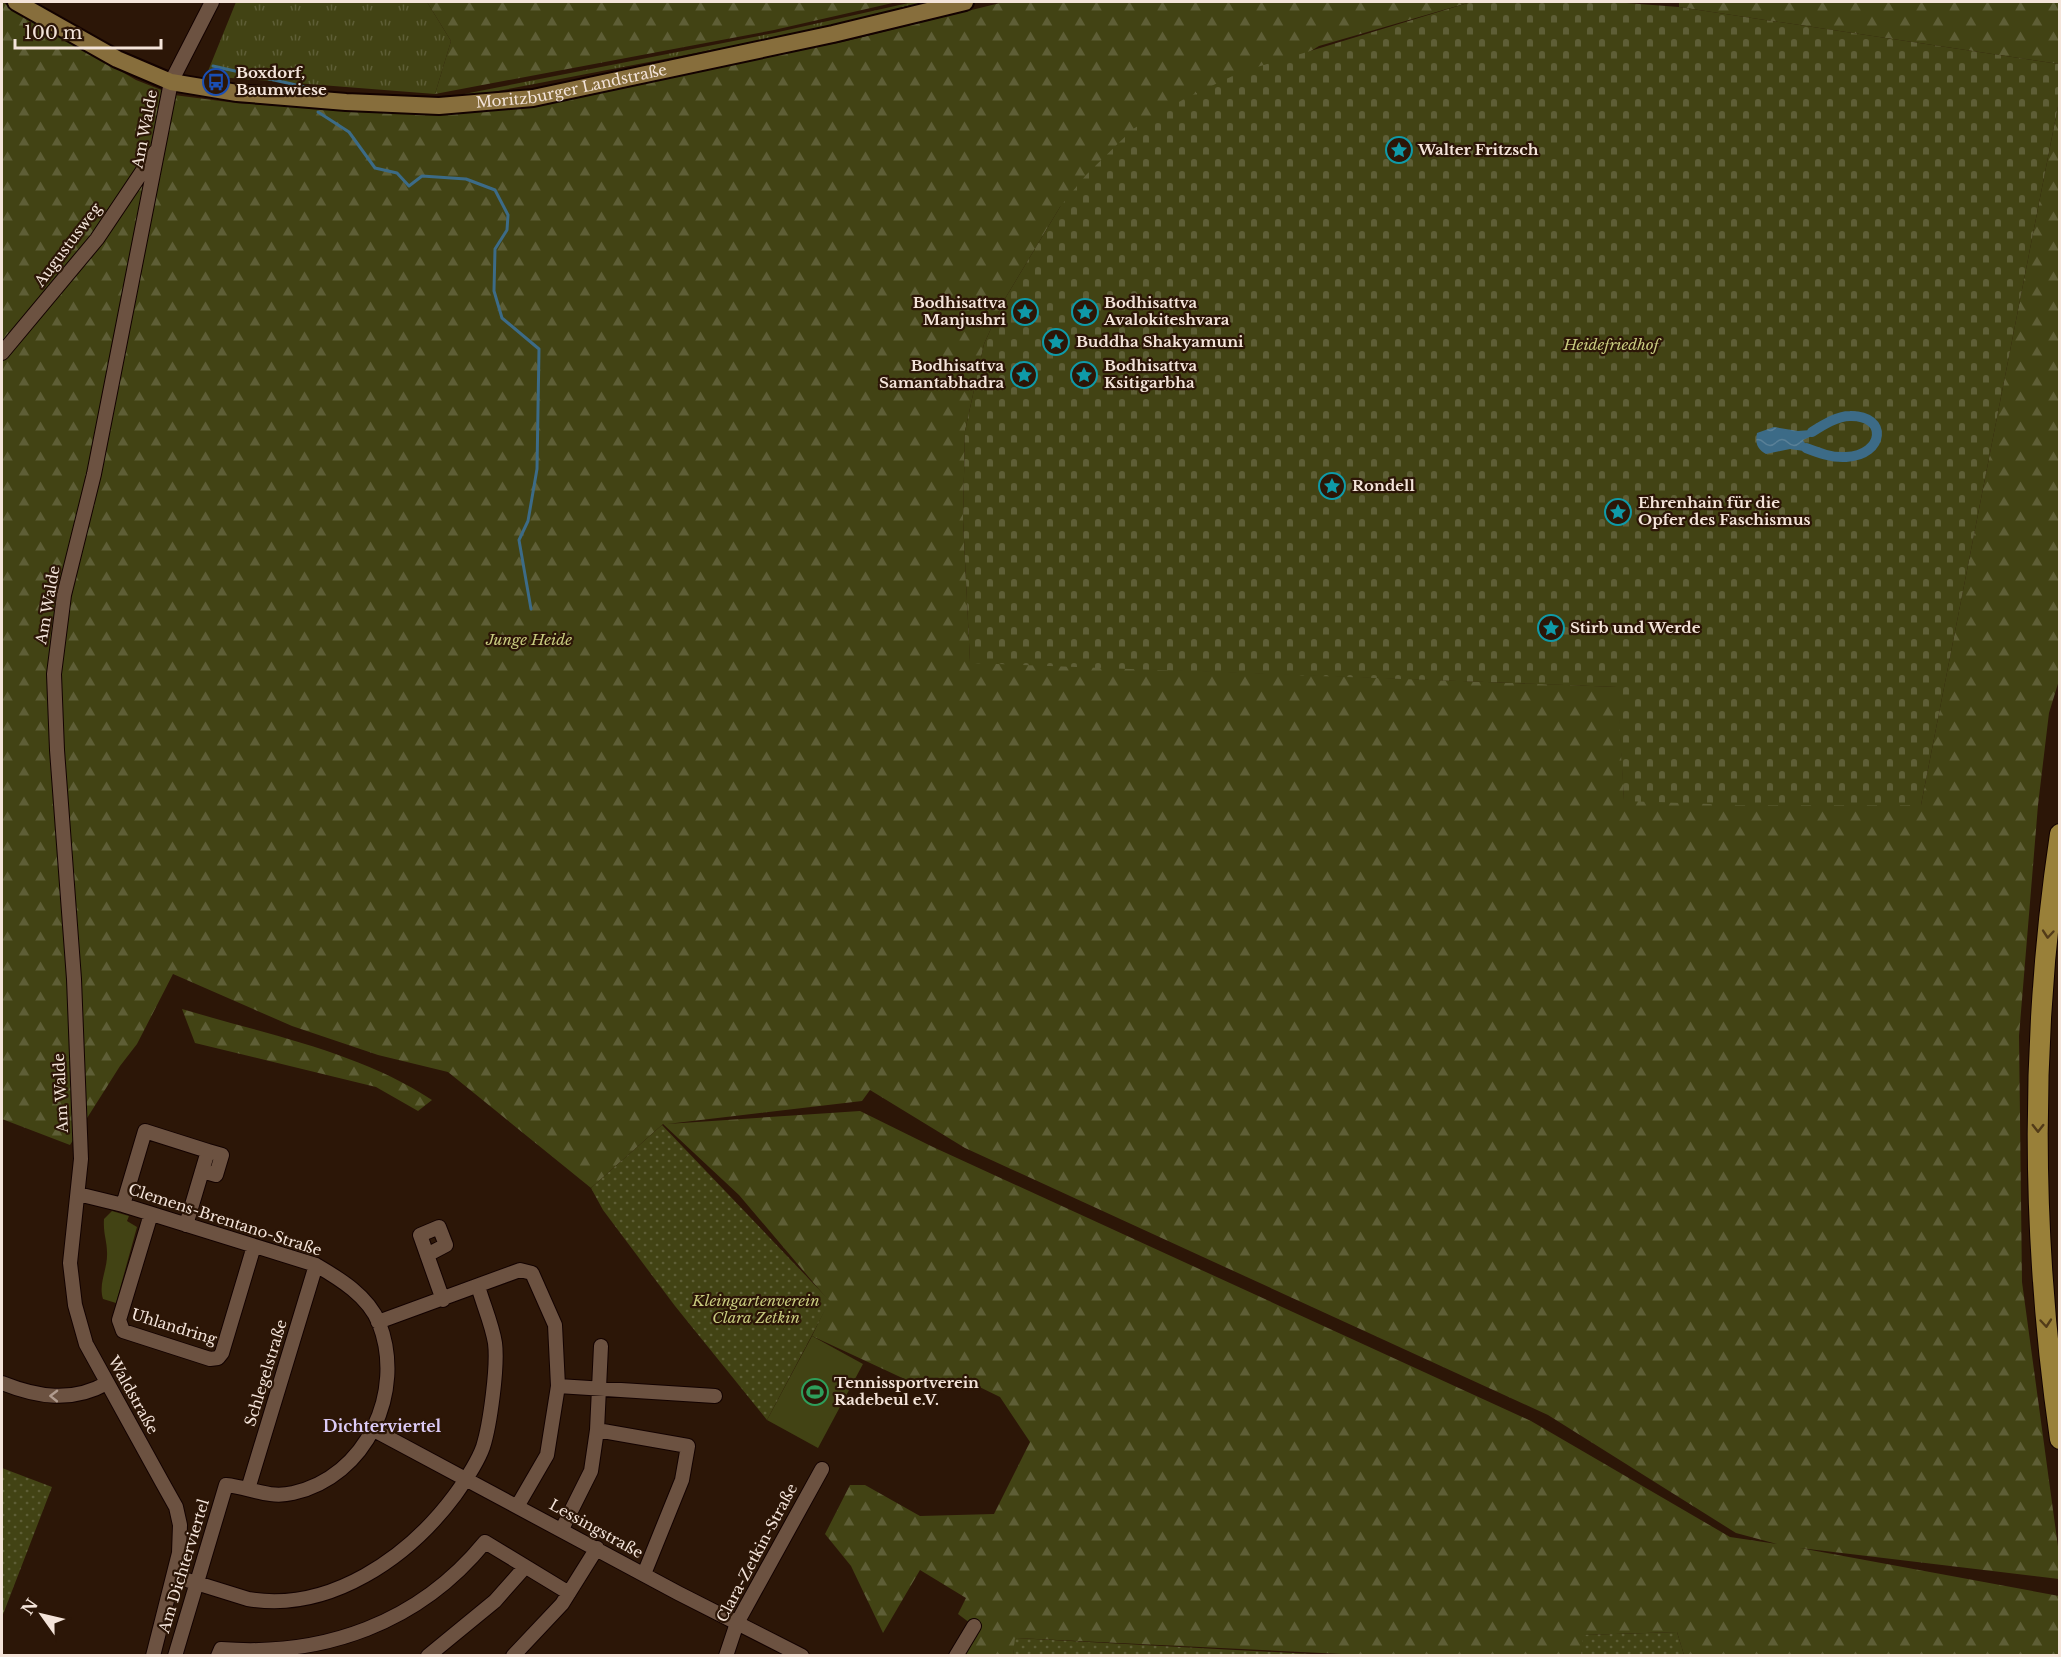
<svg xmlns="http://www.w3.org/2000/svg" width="2061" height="1657" font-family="'Libre Baskerville',serif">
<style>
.grass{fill:url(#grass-tufts)}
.forest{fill:url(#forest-firs);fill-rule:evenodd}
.cemetery{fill:url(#cemetery-stones)}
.park{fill:#424314}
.garden{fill:url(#garden-dots)}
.water{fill:url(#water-waves)}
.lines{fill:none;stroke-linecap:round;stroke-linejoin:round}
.stream{stroke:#3c6b87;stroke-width:3}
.canal{stroke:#3c6b87;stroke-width:10}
.minor-casing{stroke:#130200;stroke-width:16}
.major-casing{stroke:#130200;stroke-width:20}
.highway-casing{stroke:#130200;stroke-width:22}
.minor{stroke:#6c5241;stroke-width:14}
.major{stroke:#876e3c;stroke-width:16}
.highway{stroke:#998039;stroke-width:20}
.oneway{stroke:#523b18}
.oneway2{stroke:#b09b8e}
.labels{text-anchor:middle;stroke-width:4.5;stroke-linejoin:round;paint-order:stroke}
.poi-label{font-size:15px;font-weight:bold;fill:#f4e4da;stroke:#2c1607;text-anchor:start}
.street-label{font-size:15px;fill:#f4e4da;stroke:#2c1607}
.park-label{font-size:15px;font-style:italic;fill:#c8cb7f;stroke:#2c1607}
.neighbourhood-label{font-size:16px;font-weight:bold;fill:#dccbf6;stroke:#2c1607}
</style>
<defs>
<pattern id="grass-tufts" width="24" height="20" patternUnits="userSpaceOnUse" patternTransform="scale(1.5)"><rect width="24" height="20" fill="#424314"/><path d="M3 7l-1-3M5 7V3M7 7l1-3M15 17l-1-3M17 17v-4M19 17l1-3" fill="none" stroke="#5e5e36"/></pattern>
<pattern id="forest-firs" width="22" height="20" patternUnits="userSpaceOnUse" patternTransform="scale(1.5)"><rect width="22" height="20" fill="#424314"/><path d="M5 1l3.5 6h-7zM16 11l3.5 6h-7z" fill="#5e5e36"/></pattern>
<pattern id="cemetery-stones" width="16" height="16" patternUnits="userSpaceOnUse" patternTransform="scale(1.5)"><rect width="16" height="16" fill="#424314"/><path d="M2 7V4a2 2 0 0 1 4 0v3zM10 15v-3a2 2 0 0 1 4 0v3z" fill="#5e5e36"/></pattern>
<pattern id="garden-dots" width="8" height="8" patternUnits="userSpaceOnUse" patternTransform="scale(1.5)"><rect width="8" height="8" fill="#424314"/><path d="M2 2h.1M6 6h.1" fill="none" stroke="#5e5e36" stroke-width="1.8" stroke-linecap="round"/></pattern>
<pattern id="water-waves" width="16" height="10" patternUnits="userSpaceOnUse" patternTransform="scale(1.5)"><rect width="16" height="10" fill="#3c6b87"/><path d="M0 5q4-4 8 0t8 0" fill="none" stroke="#598097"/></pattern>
</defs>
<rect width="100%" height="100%" fill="#2c1607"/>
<path class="grass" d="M236 2H427L451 41 435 94 206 76Z
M913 2H939L775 38 451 100 454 96 774 33Z"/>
<path class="forest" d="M2 2 136 80 174 95 236 103 375 112 441 111 610 87 842 42 1004 2H1471L1319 46 1060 207 1003 302 984 344 965 431 963 519 970 662 1618 687 1624 800 1921 805 2059 101 2060 677 2049 713 2038 805 2019 1036 2022 1282 2059 1554V1579L1800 1548 2059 1596V1655H1684L1677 1632 1584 1635 1581 1656 1362 1655 1016 1638 1013 1655H962L974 1626 958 1614 966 1598 920 1570 883 1633 851 1566 825 1534 850 1485H865L920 1516 994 1514 1030 1442 1000 1397 961 1378 926 1389 812 1336 829 1301 739 1195 663 1124 591 1188 448 1072 378 1055 292 1026 173 974 137 1044 120 1066 70 1145 2 1119ZM870 1090 965 1148 1548 1415 1736 1533 1777 1544 1730 1537 1531 1421 933 1147 860 1111 667 1124 862 1101Z
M427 2H897L774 30 435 94 451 41Z
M1679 2H2059V64L1679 7Z
M182 1009C265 1034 360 1052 432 1100L418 1111 376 1087 195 1043Z"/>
<path class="cemetery" d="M1471 2H1613L1679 7 2059 64V101L1921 805H1738L1624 801 1617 687 970 663 963 519 965 431 984 344 1003 302 1060 207 1086 175 1133 129 1184 99 1241 72Z"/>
<path class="park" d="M112 1211 129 1216 127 1221 137 1227 116 1303 103 1299C98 1283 108 1269 107 1252 107 1241 103 1233 104 1219Z
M812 1336 863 1364 818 1448 767 1420Z"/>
<path class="garden" d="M662 1125 830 1301 767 1420 675 1306 603 1210 591 1188Z
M2 1468 52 1487 2 1617Z
M1677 1632 1684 1655H1581L1583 1635Z
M1015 1638 1311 1654 1013 1655Z"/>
<path class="water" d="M1774 427 1798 431 1811 430 1812 436 1803 440 1806 445 1804 451 1790 449 1766 454C1757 449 1755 443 1757 433Z"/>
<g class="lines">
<path class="stream" d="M213 66 318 90
M318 112 349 132 375 168 397 173 409 186 422 176 466 179 495 190 508 215 507 230 495 249 494 291 502 318 539 349 537 469 528 521 519 540 531 609"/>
<path class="canal" d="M1806 448C1819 453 1832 458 1846 457 1885 455 1888 415 1850 416 1837 416 1823 425 1812 432"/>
<defs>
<path id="minor" d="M2 353 97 239 156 151
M202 1171 216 1175 222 1155 208 1151
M78 1194 123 1205 316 1265C340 1279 368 1296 379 1323 406 1392 366 1477 293 1493 268 1499 249 1487 226 1485L175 1656
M123 1205 145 1131 208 1151 186 1225
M151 1214 119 1320 123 1331 210 1359 218 1358 222 1353 254 1246
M427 1255 446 1245 439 1227 420 1235 443 1300
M378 1322 520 1270 532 1273 555 1325 558 1386 547 1455 518 1505
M2 1383C37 1397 72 1403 107 1383
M558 1386 715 1396
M374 1430 678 1593 802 1656
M597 1430 688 1446 682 1480 644 1574
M248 1489 316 1265
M562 1529 591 1471 597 1430 601 1346
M174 1576 248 1599C330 1613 409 1557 455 1495 465 1481 477 1464 483 1447 490 1425 498 1366 495 1343 492 1324 483 1304 478 1286
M153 1656 179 1553 180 1525 176 1507 162 1482 86 1344 75 1305 70 1263 81 1159 74 979 57 750 54 674 64 595 94 474 171 82 212 2
M218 1656 221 1649C324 1657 419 1623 485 1542L569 1593
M428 1656 495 1601 525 1567
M513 1656 562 1604 597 1548
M726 1656 737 1623 822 1469
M956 1656 974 1626"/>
<g id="major">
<path id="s1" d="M16 2 117 59 171 82 237 93 346 102 439 106 533 98 833 34 965 2"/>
</g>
<path id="highway" d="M2060 834C2030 1034 2031 1239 2060 1439"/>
</defs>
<use href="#minor" class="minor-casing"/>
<use href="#major" class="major-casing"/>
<use href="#highway" class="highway-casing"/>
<use href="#minor" class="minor"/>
<use href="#major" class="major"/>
<use href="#highway" class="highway"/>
</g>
<defs><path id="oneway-chevron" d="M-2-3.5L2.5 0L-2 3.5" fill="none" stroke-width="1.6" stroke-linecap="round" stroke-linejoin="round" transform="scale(1.5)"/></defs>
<g class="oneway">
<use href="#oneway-chevron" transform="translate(2048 934) rotate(95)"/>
<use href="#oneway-chevron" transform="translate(2038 1128) rotate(90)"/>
<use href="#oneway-chevron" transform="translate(2046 1323) rotate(85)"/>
</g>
<use class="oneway2" href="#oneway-chevron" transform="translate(54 1396) rotate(-179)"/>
<defs>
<symbol id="bus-ring" viewBox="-11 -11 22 22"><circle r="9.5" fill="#2c1607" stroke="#1a4fb4" stroke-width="1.5"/><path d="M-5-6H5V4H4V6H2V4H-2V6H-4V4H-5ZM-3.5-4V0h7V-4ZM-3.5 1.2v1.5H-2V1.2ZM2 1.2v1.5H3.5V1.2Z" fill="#1a4fb4"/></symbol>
<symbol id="sight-ring" viewBox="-11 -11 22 22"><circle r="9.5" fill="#2c1607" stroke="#0f9aa8" stroke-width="1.5"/><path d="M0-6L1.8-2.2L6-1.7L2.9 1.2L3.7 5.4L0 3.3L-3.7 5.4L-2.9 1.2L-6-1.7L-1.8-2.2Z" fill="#0f9aa8"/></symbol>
<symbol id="stadium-ring" viewBox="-11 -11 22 22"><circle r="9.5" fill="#2c1607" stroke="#2e9e5b" stroke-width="1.5"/><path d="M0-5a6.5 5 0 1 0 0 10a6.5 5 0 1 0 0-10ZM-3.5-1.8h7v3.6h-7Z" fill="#2e9e5b"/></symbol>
</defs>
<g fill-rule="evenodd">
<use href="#bus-ring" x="201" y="67" width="30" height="30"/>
<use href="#sight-ring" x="1384" y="135" width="30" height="30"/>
<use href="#sight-ring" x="1010" y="297" width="30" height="30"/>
<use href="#sight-ring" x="1070" y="297" width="30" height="30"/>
<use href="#sight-ring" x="1041" y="327" width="30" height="30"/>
<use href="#sight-ring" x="1009" y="360" width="30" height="30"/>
<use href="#sight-ring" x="1069" y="360" width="30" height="30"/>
<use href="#sight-ring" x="1317" y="471" width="30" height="30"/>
<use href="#sight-ring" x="1603" y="497" width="30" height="30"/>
<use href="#sight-ring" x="1536" y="613" width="30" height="30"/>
<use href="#stadium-ring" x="800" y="1377" width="30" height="30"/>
</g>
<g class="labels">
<g class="poi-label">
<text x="236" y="78">Boxdorf,<tspan x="236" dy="17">Baumwiese</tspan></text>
<text x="1418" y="155">Walter Fritzsch</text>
<text x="1006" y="308" text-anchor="end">Bodhisattva<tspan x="1006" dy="17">Manjushri</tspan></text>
<text x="1104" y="308">Bodhisattva<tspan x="1104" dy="17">Avalokiteshvara</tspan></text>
<text x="1076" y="347">Buddha Shakyamuni</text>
<text x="1004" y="371" text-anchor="end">Bodhisattva<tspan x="1004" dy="17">Samantabhadra</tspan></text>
<text x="1104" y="371">Bodhisattva<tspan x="1104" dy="17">Ksitigarbha</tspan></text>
<text x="1352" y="491">Rondell</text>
<text x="1638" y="508">Ehrenhain für die<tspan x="1638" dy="17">Opfer des Faschismus</tspan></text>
<text x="1570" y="633">Stirb und Werde</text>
<text x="834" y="1388">Tennissportverein<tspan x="834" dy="17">Radebeul e.V.</tspan></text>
</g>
<g class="street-label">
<text dy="5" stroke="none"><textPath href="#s1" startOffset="578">Moritzburger Landstraße</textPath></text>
<text transform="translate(145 129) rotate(-79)" y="5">Am Walde</text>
<text transform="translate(68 245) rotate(-53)" y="5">Augustusweg</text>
<text transform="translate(48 605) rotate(-80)" y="5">Am Walde</text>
<text transform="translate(61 1093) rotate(-93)" y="5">Am Walde</text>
<text transform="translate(225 1220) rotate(18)" y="5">Clemens-Brentano-Straße</text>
<text transform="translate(174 1327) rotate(17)" y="5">Uhlandring</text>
<text transform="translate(266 1373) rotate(-73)" y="5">Schlegelstraße</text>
<text transform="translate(133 1395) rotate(61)" y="5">Waldstraße</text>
<text transform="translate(596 1529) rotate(29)" y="5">Lessingstraße</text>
<text transform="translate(757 1553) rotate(-62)" y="5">Clara-Zetkin-Straße</text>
<text transform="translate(184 1566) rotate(-73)" y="5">Am Dichterviertel</text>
</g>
<g class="park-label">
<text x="1611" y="350">Heidefriedhof</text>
<text x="529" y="645">Junge Heide</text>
<text x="756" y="1306">Kleingartenverein<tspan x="756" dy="17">Clara Zetkin</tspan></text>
</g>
<g class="neighbourhood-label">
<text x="382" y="1432">Dichterviertel</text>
</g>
</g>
<rect width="2061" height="1657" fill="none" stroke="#f4e4da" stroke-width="6"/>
<g transform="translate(42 1615) rotate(304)" stroke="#2c1607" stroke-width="4.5" paint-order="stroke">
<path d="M0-4.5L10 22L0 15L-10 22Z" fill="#f4e4da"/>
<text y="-9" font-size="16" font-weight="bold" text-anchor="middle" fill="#f4e4da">N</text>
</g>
<path d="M15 39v9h146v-9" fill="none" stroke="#f4e4da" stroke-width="3"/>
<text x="24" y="39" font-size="18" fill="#f4e4da" stroke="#2c1607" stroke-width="4.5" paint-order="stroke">100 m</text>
</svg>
